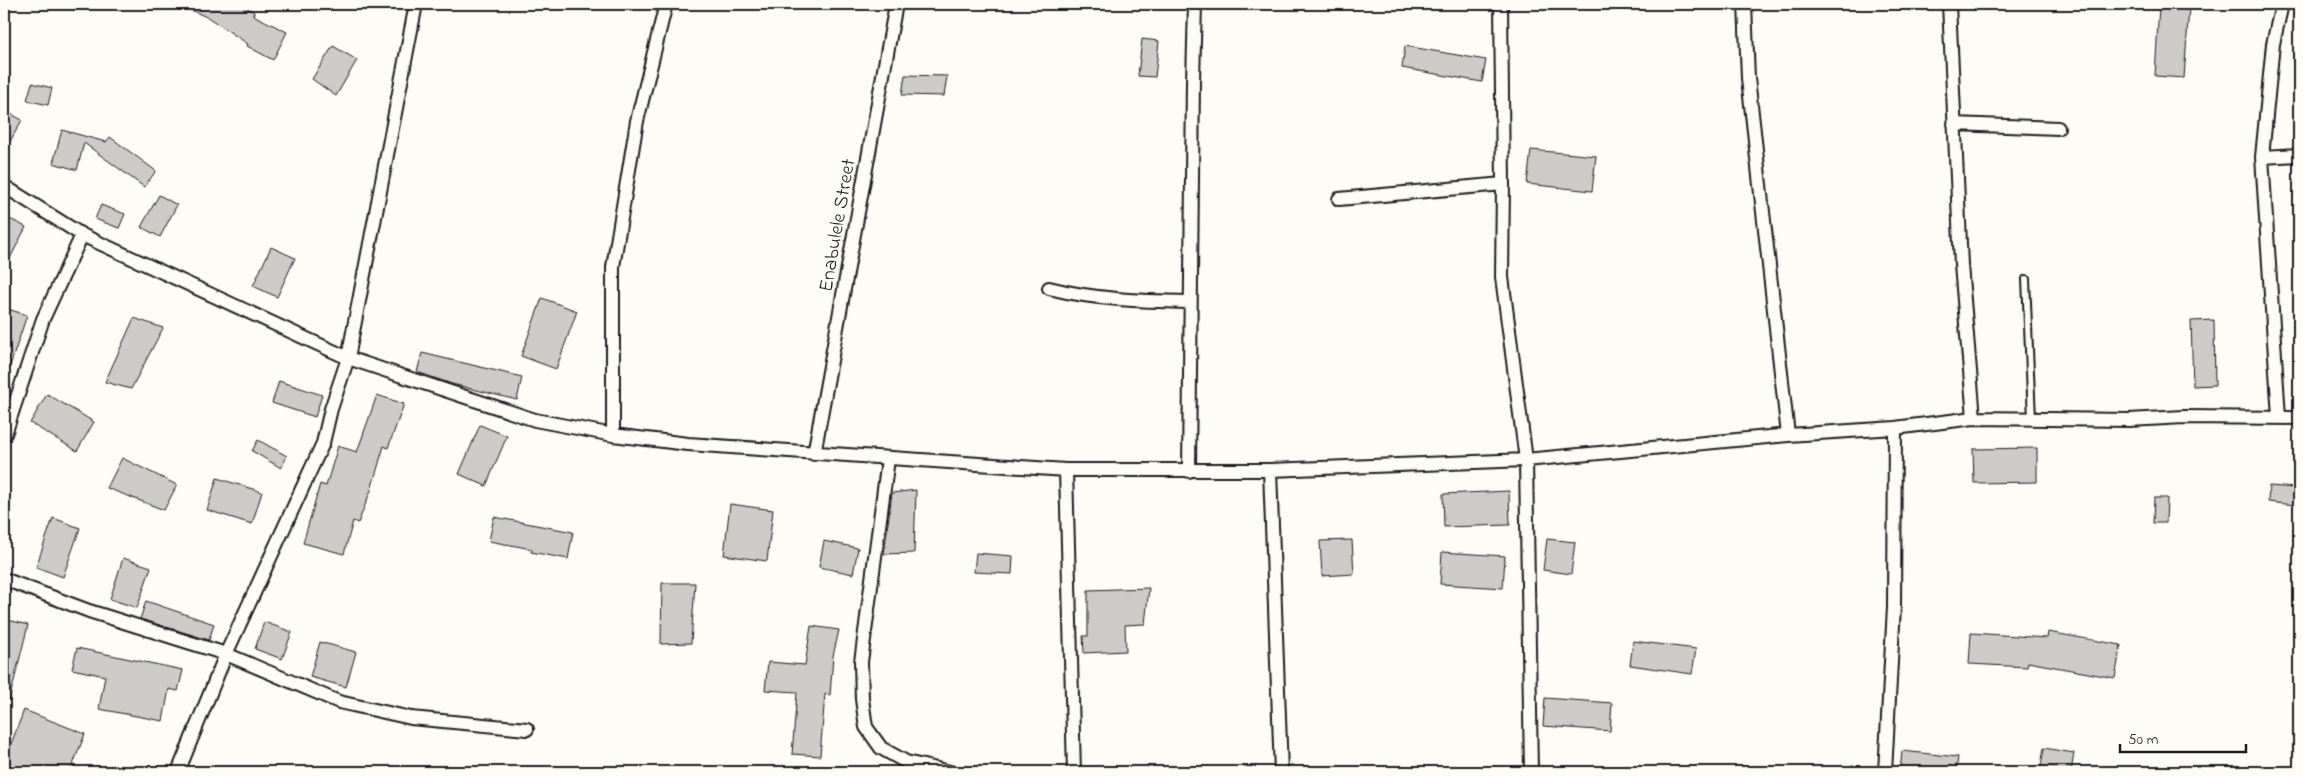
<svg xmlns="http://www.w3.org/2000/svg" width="2303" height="776" font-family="'Indie Flower',sans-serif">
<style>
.building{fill:#cccbc8;stroke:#1c1c1c}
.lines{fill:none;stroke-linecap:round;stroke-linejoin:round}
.lane-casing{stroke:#1c1c1c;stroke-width:10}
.street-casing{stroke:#1c1c1c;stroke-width:16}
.lane{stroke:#fdfcf7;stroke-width:6}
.street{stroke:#fdfcf7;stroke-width:12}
.labels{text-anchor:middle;stroke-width:4;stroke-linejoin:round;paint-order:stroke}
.street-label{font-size:20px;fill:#1c1c1c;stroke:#fdfcf7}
</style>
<rect width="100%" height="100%" fill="#fdfcf7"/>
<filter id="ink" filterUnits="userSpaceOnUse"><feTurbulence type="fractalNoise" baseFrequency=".02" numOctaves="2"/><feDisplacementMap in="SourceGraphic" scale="10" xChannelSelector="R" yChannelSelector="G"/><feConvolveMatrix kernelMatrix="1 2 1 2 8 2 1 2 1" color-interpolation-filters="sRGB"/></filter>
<g filter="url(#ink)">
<path class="building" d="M177 4H241L254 12 253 15 287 32 273 60 247 46 248 44 209 18Z
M2159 5 2189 8 2184 78 2155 76Z
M1142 39 1159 41 1155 77 1138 76Z
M333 46 357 60 336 96 312 79Z
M1405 46 1486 60 1482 82 1402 68Z
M905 75 947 76 944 96 902 95Z
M32 83 52 88 48 105 27 100Z
M4 110 22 120 4 152Z
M62 130 106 142 110 137 156 171 144 187 84 143 77 170 53 163Z
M1531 150 1596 156 1592 191 1527 184Z
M159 195 177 205 160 237 141 227Z
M101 205 125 214 119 228 95 219Z
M4 216 26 227 4 270Z
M271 247 295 258 277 297 253 286Z
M542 298 577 311 556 369 521 356Z
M4 308 27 315 6 378H4Z
M134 318 163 328 131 389 105 382Z
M2214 320 2215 385 2193 386 2191 321Z
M422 353 522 377 517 400 452 384 417 372Z
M279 381 322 395 315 417 272 403Z
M47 394 94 422 77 451 30 423Z
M377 395 404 404 388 448 384 446 371 490 358 523 353 521 344 554 303 543 320 484 326 486 338 446 357 452Z
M480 425 507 436 486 486 459 474Z
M258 440 287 456 281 468 252 451Z
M2037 448V482L1974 483 1973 449Z
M122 458 177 485 164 510 107 488Z
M217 478 262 492 252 524 207 510Z
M2269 486 2296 488 2295 505 2268 502Z
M916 490 914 553 884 554 892 493Z
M1509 491 1510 525 1444 527 1443 494Z
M2154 498H2167L2166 523H2153Z
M730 504 773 510 767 561 724 555Z
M494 517 573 532 568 559 531 552 532 549 489 541Z
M53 518 80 528 63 577 36 567Z
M1547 539 1575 542 1571 574 1543 570Z
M1352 540 1354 574 1322 576 1320 541Z
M824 541 858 548 853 574 819 567Z
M1442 552 1505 556 1503 588 1440 584Z
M976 553 1013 556 1012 574 974 572Z
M123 558 151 567 137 608 110 599Z
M662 583H695L691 643 661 644Z
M1149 588 1145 624 1125 625 1126 651 1084 653 1083 636H1088V590Z
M146 601 214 624 209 640 140 619Z
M4 619 28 625 9 701 4 700Z
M264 622 292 632 282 659 255 649Z
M811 626 839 630 833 656 830 695 825 694 820 756 792 754 797 692 765 690 768 662 805 665Z
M2048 632 2121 645 2115 678 2028 662 2027 667 1969 664 1971 633 2047 638Z
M1633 641 1696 649 1692 674 1630 665Z
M320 642 356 652 346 687 310 677Z
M77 648 183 670 178 691 169 689 163 721 99 709 105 676 72 669Z
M1545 698 1612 703 1610 731 1543 726Z
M24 710 85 734 70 772H4V762Z
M2044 748 2074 753 2071 772H2040Z
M1902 751 1958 757 1956 772H1900Z"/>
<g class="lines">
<defs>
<path id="lane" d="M2026 279 2032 419"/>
<path id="street" d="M1501 4 1503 184 1502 277 1526 460 1531 772
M1745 4 1748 78 1788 435
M1949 4 1961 265 1974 418
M1954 124 2058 128
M2262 157 2299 155
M4 186 82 235 348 358 535 420 613 435 688 444 1066 470H1270L1526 460 1788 435 1895 428 1974 418 2129 420 2184 417 2299 418
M1339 199 1503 184
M1049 288C1096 300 1142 301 1190 302
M2279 417 2262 157 2273 44 2282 4
M5 434 43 319 82 235
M613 435V267L637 121 666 4
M814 454 896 4
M888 459 861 662 862 699 866 727 881 748 906 762 950 772
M1066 470 1074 772
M1270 470 1281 772
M1189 471 1193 81 1195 4
M4 579 89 611 226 654 339 702 411 718 527 729
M178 772 226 654 323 443 331 409 348 358 416 4
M1885 772 1894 607 1895 428"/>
</defs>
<use href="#lane" class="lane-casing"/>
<use href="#street" class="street-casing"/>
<use href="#lane" class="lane"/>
<use href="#street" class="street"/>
</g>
</g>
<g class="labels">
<g class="street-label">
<text transform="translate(836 225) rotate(-80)" y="7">Enabulele Street</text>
</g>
</g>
<rect width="2303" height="776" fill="none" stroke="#fdfcf7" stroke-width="20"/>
<rect x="10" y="10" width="2283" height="756" fill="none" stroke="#1c1c1c" stroke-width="2" filter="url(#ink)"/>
<path d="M2120 744v8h126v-8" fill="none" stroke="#1c1c1c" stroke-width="2.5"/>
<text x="2128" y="744" font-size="15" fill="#1c1c1c" stroke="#fdfcf7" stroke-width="4" paint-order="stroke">50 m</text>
</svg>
